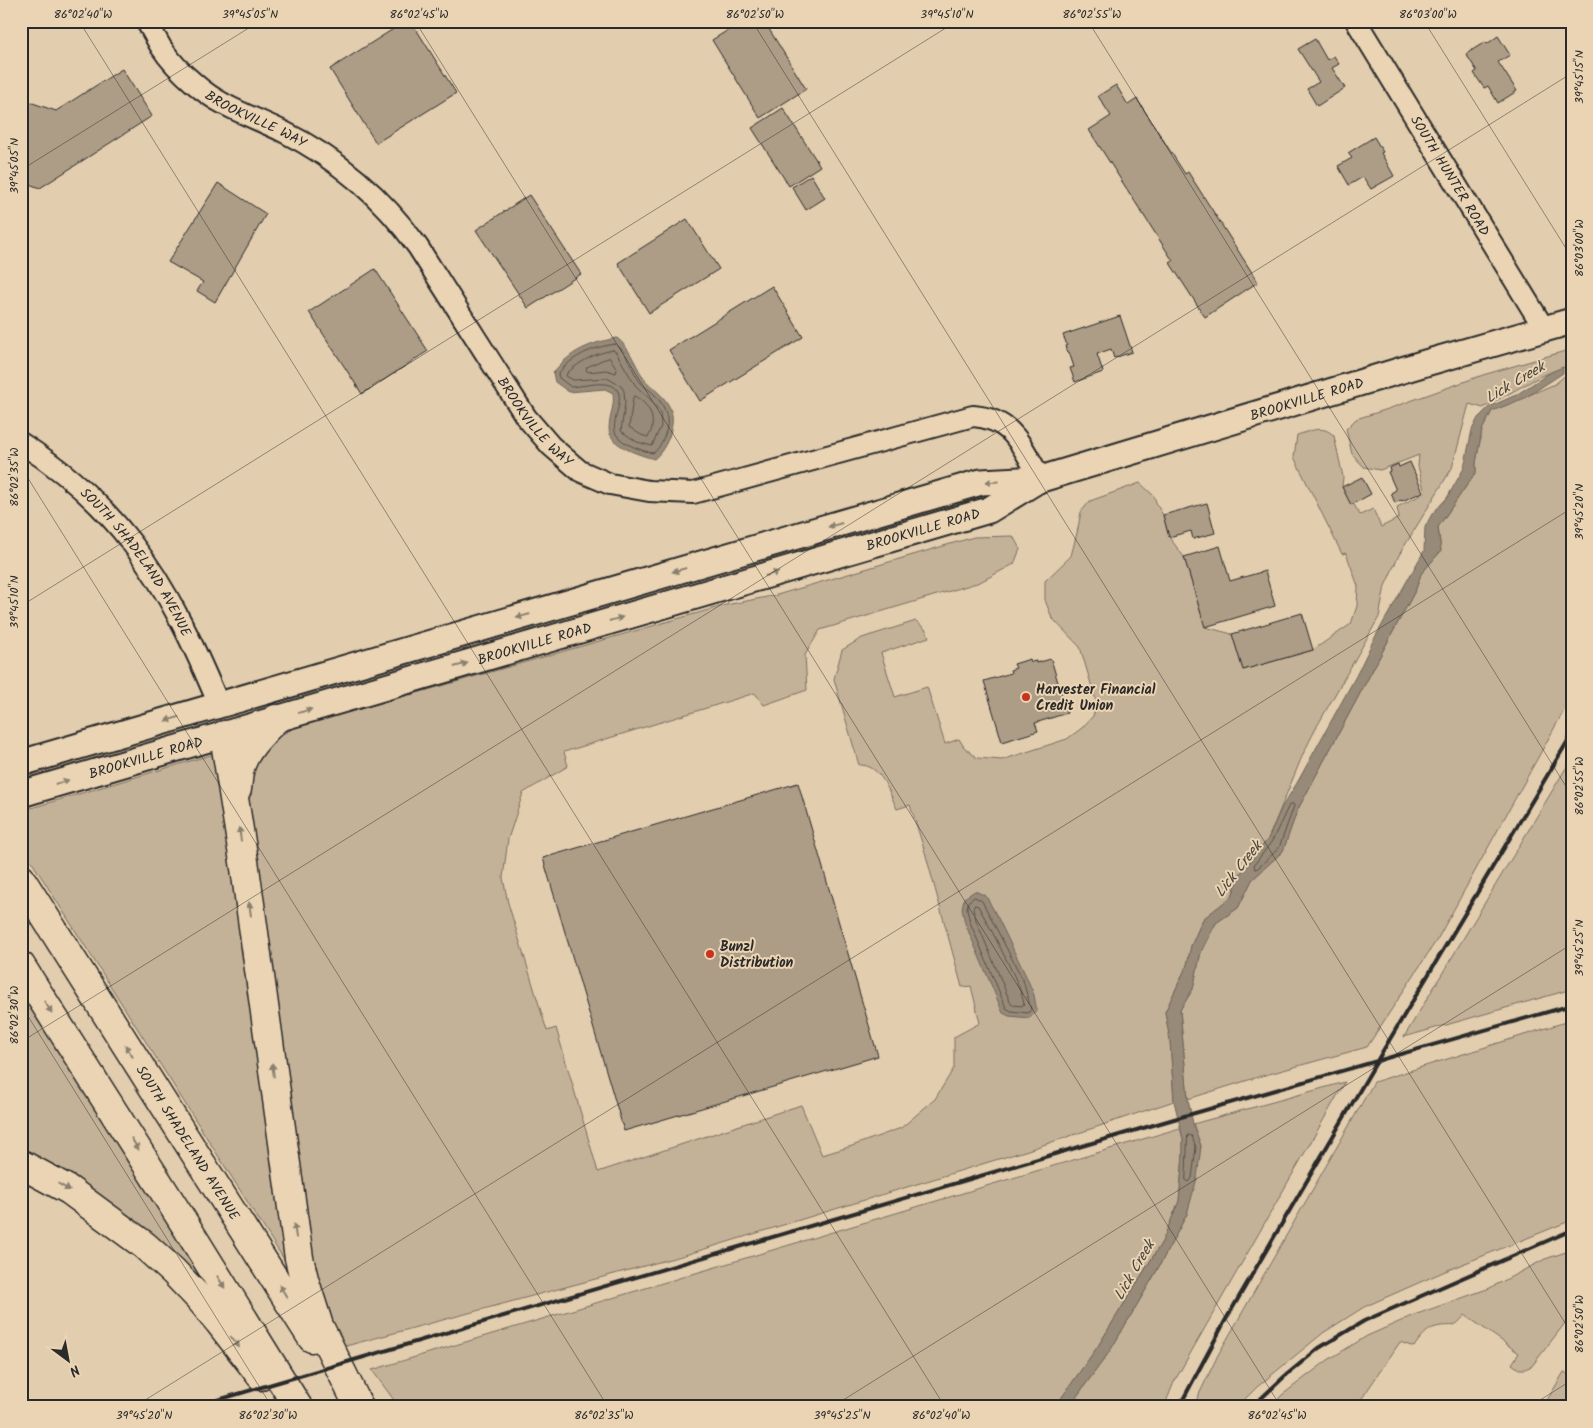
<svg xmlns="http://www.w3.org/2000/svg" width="1593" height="1428" font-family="Kalam,sans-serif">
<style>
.green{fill:#c4b298;stroke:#786e62}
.water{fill:#988a78;stroke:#6c6459}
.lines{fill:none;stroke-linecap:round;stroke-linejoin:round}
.shore{stroke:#57514a;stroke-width:1}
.building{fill:#ad9d87;stroke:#2b2b2b}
.minor-casing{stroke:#2b2b2b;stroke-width:24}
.major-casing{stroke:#2b2b2b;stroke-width:29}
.highway-casing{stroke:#2b2b2b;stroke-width:31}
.minor{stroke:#ead4b3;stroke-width:20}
.major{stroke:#ead4b3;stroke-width:25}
.highway{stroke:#ead4b3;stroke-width:28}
.rail{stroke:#2b2b2b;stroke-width:4}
.oneway{fill:#8a806f}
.ticks{fill:none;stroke:#2b2b2b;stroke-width:1;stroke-opacity:0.45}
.poi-dot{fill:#c8321e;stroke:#ead4b3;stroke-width:2}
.labels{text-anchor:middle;stroke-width:4;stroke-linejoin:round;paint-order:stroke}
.street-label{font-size:14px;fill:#2b2b2b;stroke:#ead4b3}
.poi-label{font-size:14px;font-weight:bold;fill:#2b2b2b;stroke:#ead4b3;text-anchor:start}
.water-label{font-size:15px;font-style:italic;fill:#46433e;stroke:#ead4b3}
.neatline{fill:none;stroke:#2b2b2b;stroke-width:2}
.ticks-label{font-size:12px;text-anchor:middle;fill:#2b2b2b}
</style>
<rect width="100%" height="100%" fill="#e2cdae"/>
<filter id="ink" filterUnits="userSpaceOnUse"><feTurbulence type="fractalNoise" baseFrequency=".02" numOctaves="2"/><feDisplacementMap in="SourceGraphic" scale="10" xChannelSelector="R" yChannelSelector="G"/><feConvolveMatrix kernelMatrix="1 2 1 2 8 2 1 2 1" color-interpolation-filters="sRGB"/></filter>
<g filter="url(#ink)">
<path class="green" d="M1572 349V696L1438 938 1367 1047 1258 1077 1188 1099 1180 1010 1193 989 1201 952 1216 923 1238 908 1252 880 1283 851 1297 811 1416 589 1421 574 1441 551 1438 527 1476 472V463L1482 430 1492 411 1555 384 1567 374 1565 367 1541 376 1483 408 1469 404 1452 468 1399 555 1385 586 1379 617 1316 728 1303 754 1268 839 1240 874 1232 896 1203 919 1191 946 1187 965 1165 1012 1170 1040 1174 1101 1028 1150 685 1255 342 1347 330 1322 302 1219 247 799 250 780 257 758 275 738 300 725 405 692 410 695 726 605 777 595 974 537 1013 536 1020 549 1014 564 980 582 820 630 805 655 807 690 764 705 755 693 564 752 568 766 523 793 508 839 503 878 508 903 547 1031 556 1028 598 1172 801 1105 822 1155 852 1146 901 1128 935 1099 954 1068V1037L980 1023 971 986 962 987 925 852 910 805 897 809C889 792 881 764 859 765L834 679 842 650 862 638 916 621 926 630 929 637 881 653 895 697 927 687 945 744 959 739 964 747 977 758 1002 760 1067 739 1082 728 1093 716 1097 704 1080 647 1052 618 1045 600V581L1071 556 1077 533 1081 512 1090 501 1140 483 1154 496 1157 505 1163 515 1169 537 1184 557 1205 627 1232 634 1243 670 1313 650 1351 624 1357 606 1358 586 1346 553 1342 554 1294 457 1297 435C1311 431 1323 424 1334 436L1343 477 1342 487 1351 504 1353 503 1360 515 1373 509 1381 527 1399 518 1397 507 1425 493 1418 466 1419 455 1380 470 1364 467 1352 454 1346 429 1356 419 1385 410 1483 375Z
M214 754 292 1272 21 845V811Z
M1572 758V989L1404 1037Z
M21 994 234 1321 124 1216 41 1159 21 1148Z
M1572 1020V1220L1443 1272 1364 1307 1323 1333 1257 1387 1237 1407H1193L1218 1355 1374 1082Z
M1345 1082 1174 1382 1164 1407H1069L1110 1351 1155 1274 1187 1214 1201 1146 1193 1124Z
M1180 1128 1183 1139V1155L1179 1201 1162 1242 1098 1346 1055 1407H399L372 1370Z
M1572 1250V1314L1532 1366 1525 1369H1519L1512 1364 1519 1353 1465 1315C1452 1331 1452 1323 1436 1327 1427 1329 1419 1339 1414 1347L1400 1342 1356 1407H1271L1282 1395 1328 1360 1367 1336 1417 1314 1490 1288 1545 1259Z
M1564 1372 1572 1377V1407H1543Z"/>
<path class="water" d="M617 338C630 348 634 363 643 377 650 387 663 394 669 406 678 421 667 449 654 459 641 455 610 447 609 429 609 417 615 406 613 393L605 389 569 392 555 382 553 373C570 351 590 343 617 338Z
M1563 367V373L1525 398 1492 411 1482 430 1476 463V472L1438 527 1441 551 1421 574 1416 589 1297 811 1283 851 1252 880 1238 908 1216 923 1201 952 1193 989 1180 1010 1188 1099 1193 1124 1201 1146 1197 1178 1187 1214 1155 1274 1110 1351 1069 1407H1055L1098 1346 1162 1242 1179 1201 1183 1155V1139L1174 1101 1170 1040 1165 1012 1187 965 1191 946 1203 919 1232 896 1240 874 1268 839 1282 807 1297 783 1356 676 1373 641 1424 551 1425 527 1432 514 1447 498 1464 468 1472 430 1478 418 1489 407 1516 395 1551 372Z
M975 891 986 896 998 918 1027 978 1034 995 1037 1012 1029 1018 1009 1016 1003 1013 965 923 962 909 964 898Z"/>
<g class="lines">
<path class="shore" d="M615 344C628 351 631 370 640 382 644 387 650 390 655 395 666 407 671 421 664 437 661 443 659 449 653 453 643 451 621 444 616 434 608 421 634 388 606 384 595 383 582 386 571 387L559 378 558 374C571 356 594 347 615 344Z
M613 350 616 352 635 385 650 399 660 412 661 426 652 446 637 442 621 431 625 403 624 391 621 386 607 378 573 380 566 376 567 373C581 361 595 353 613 350Z
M610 358 617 369 616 373 606 370 588 372 586 370 587 367 602 360Z
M634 396C650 403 658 422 648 437L641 435 629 427 633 398Z
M1290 804H1293L1294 806 1279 848 1258 868 1255 869 1254 865 1272 841Z
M975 897 982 901 1023 980 1031 1009 1028 1013 1011 1011 1006 1008 970 922 967 909 968 902Z
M975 905 978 906C988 923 997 941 1006 959 1013 974 1021 988 1024 1004L1022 1006 1013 1005 1011 1004 976 920 973 909Z
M1188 1135 1192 1136 1196 1147 1192 1178 1189 1182 1186 1180Z"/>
</g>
<path class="building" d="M406 21H411L456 93 376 143 330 69Z
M743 21H764L806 89 760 118 712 40Z
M1498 36 1510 55 1498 62 1517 91 1498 103 1488 86 1484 88 1474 73 1477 71 1466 54 1485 42 1487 44Z
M1315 39 1327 60 1334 56 1339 64 1332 68 1345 88 1317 106 1307 89 1319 82 1298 49Z
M122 69 152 116 40 188 21 181V99L56 111Z
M1116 85 1128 105 1137 99 1185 174 1188 172 1258 282 1205 317 1170 263 1173 261 1089 130 1111 116 1098 96Z
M783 108 820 166 789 186 752 128Z
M1374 137 1383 152 1381 153 1394 176 1371 189 1363 177 1349 185 1338 166 1352 158 1348 153Z
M811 175 825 198 806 210 792 187Z
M218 183 266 214 215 302 197 291 203 282 168 262Z
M529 195 581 274 528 308 476 230Z
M687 219 719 269 649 313 618 263Z
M375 269 428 351 362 394 309 312Z
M772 286 803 337 700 401 669 350Z
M1120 316 1132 352 1114 358 1111 349 1097 354 1103 372 1075 382 1070 368 1074 367 1069 352H1067L1065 346 1067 345 1063 335Z
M1410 462 1423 492 1402 501 1401 500 1395 503 1391 493 1396 490 1388 472 1390 471 1389 468 1398 464 1399 467Z
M1362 477 1371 494 1351 505 1342 487Z
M1207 503 1215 533 1193 539 1191 531 1169 537 1163 515Z
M1220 546 1230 581 1265 571 1275 606 1205 627 1184 557Z
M1302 613 1313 650 1243 670 1232 634Z
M1030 659 1031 662 1036 661V663L1051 659 1067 713 1035 723 1038 731 1002 742 984 681 1011 673 1010 670 1016 668 1014 664Z
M798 783 878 1056 624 1131 543 858Z"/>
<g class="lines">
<defs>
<g id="minor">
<path id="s1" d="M146 21C152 30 156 39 161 47 170 61 182 73 195 84 222 108 252 116 284 132 338 159 383 198 418 247L526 417 551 446 580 471 610 484 649 491 693 493 973 416C1014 419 1022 448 1041 479"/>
<path id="s2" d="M1356 21 1545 330"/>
<path id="s3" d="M21 443C63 470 100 502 131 542 168 589 196 650 219 705"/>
</g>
<g id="major">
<path id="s4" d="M21 763 981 482 1041 479 1422 364 1572 321"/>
<path id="s5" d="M21 794 989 510 1038 480"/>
</g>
<g id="highway">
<path d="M224 735 245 868 299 1258 304 1279 319 1326 359 1407"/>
<path d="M237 789C238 782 238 775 240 768 245 749 262 733 276 719"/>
<path id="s6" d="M21 879 312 1338"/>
<path d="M21 966 184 1223 298 1407"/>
<path d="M21 1164 69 1190 144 1245 173 1271 200 1299 219 1322 261 1376"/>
</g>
</defs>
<use href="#minor" class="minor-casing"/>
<use href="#major" class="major-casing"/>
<use href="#highway" class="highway-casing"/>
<use href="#minor" class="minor"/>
<use href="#major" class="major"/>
<use href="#highway" class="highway"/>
<path class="rail" d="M194 1407 1174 1119 1572 1005
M1179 1407 1225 1321 1384 1049 1572 734
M1252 1407 1285 1376 1319 1348 1364 1321 1572 1230"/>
</g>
<defs><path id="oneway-solid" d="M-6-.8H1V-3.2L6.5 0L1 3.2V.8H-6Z" transform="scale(1.25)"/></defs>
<g class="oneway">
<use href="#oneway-solid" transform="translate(992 482) rotate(177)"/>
<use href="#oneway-solid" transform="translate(835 525) rotate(164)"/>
<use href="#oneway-solid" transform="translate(679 570) rotate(164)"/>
<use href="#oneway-solid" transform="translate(772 574) rotate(-16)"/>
<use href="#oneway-solid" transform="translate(523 616) rotate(164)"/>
<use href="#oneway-solid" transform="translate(616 619) rotate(-16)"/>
<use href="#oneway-solid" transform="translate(461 665) rotate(-16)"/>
<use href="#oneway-solid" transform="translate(305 711) rotate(-16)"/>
<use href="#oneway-solid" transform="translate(172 719) rotate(164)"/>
<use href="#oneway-solid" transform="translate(62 782) rotate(-16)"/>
<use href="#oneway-solid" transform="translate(240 834) rotate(-98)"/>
<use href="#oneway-solid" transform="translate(250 909) rotate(-98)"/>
<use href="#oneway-solid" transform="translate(48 1007) rotate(57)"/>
<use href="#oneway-solid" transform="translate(129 1051) rotate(-122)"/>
<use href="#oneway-solid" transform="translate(273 1070) rotate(-97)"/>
<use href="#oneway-solid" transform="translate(135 1144) rotate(58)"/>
<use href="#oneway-solid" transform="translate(64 1187) rotate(30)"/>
<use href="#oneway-solid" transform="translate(295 1231) rotate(-99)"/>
<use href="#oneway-solid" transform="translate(221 1282) rotate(58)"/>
<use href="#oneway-solid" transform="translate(283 1291) rotate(-122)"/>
<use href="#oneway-solid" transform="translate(235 1342) rotate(52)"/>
</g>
</g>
<path class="ticks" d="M79 21 945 1407M415 21 1281 1407M752 21 1572 1334M1088 21 1572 796M1424 21 1572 258M21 170 260 21M21 467 608 1407M21 606 957 21M21 1005 272 1407M21 1042 1572 73M134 1407 1572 508M832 1407 1572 944M1529 1407 1572 1380"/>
<g class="poi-dot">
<circle cx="1026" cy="697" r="5"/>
<circle cx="710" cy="954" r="5"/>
</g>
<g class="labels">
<g class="street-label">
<text dy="5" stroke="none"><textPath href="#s1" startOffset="151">BROOKVILLE WAY</textPath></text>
<text dy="5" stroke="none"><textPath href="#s2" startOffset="181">SOUTH HUNTER ROAD</textPath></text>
<text dy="5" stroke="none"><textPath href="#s4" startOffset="1338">BROOKVILLE ROAD</textPath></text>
<text dy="5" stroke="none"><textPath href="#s1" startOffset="571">BROOKVILLE WAY</textPath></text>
<text dy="5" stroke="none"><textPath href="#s5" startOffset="940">BROOKVILLE ROAD</textPath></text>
<text dy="5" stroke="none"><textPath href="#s3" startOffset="168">SOUTH SHADELAND AVENUE</textPath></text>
<text dy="5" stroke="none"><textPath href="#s5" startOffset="535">BROOKVILLE ROAD</textPath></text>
<text dy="5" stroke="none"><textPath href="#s5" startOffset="130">BROOKVILLE ROAD</textPath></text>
<text dy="5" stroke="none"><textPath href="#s6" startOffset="312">SOUTH SHADELAND AVENUE</textPath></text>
</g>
<g class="poi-label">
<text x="1036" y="694">Harvester Financial<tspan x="1036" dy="16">Credit Union</tspan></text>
<text x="720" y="951">Bunzl<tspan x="720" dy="16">Distribution</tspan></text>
</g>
<g class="water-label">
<text transform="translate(1515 382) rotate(-31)" y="5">Lick Creek</text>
<text transform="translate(1238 869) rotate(-52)" y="5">Lick Creek</text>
<text transform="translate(1134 1270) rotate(-60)" y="5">Lick Creek</text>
</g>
</g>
<rect width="1593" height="1428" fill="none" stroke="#ead4b3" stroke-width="55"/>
<g transform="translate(68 1360) rotate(148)" stroke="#ead4b3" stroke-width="4" paint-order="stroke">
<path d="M0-4L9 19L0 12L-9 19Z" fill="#2b2b2b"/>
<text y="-8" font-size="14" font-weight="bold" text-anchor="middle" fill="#2b2b2b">N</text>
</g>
<rect x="28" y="28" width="1538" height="1372" class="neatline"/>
<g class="ticks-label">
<text x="83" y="18">86°02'40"W</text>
<text x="250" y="18">39°45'05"N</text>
<text x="419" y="18">86°02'45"W</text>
<text x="755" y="18">86°02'50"W</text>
<text x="947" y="18">39°45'10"N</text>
<text x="1092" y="18">86°02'55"W</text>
<text x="1428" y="18">86°03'00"W</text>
<text transform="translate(1579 77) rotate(-90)" y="4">39°45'15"N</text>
<text transform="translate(14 166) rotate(-90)" y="4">39°45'05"N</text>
<text transform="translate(1579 248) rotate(-90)" y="4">86°03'00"W</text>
<text transform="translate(14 477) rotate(-90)" y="4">86°02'35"W</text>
<text transform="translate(1579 512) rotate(-90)" y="4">39°45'20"N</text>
<text transform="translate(14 602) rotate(-90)" y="4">39°45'10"N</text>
<text transform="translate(1579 786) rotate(-90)" y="4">86°02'55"W</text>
<text transform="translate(1579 948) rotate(-90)" y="4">39°45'25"N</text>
<text transform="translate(14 1015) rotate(-90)" y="4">86°02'30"W</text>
<text transform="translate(1579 1324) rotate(-90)" y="4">86°02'50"W</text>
<text x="144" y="1419">39°45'20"N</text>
<text x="268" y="1419">86°02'30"W</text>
<text x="604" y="1419">86°02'35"W</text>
<text x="842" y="1419">39°45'25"N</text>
<text x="941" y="1419">86°02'40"W</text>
<text x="1277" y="1419">86°02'45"W</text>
</g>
</svg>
